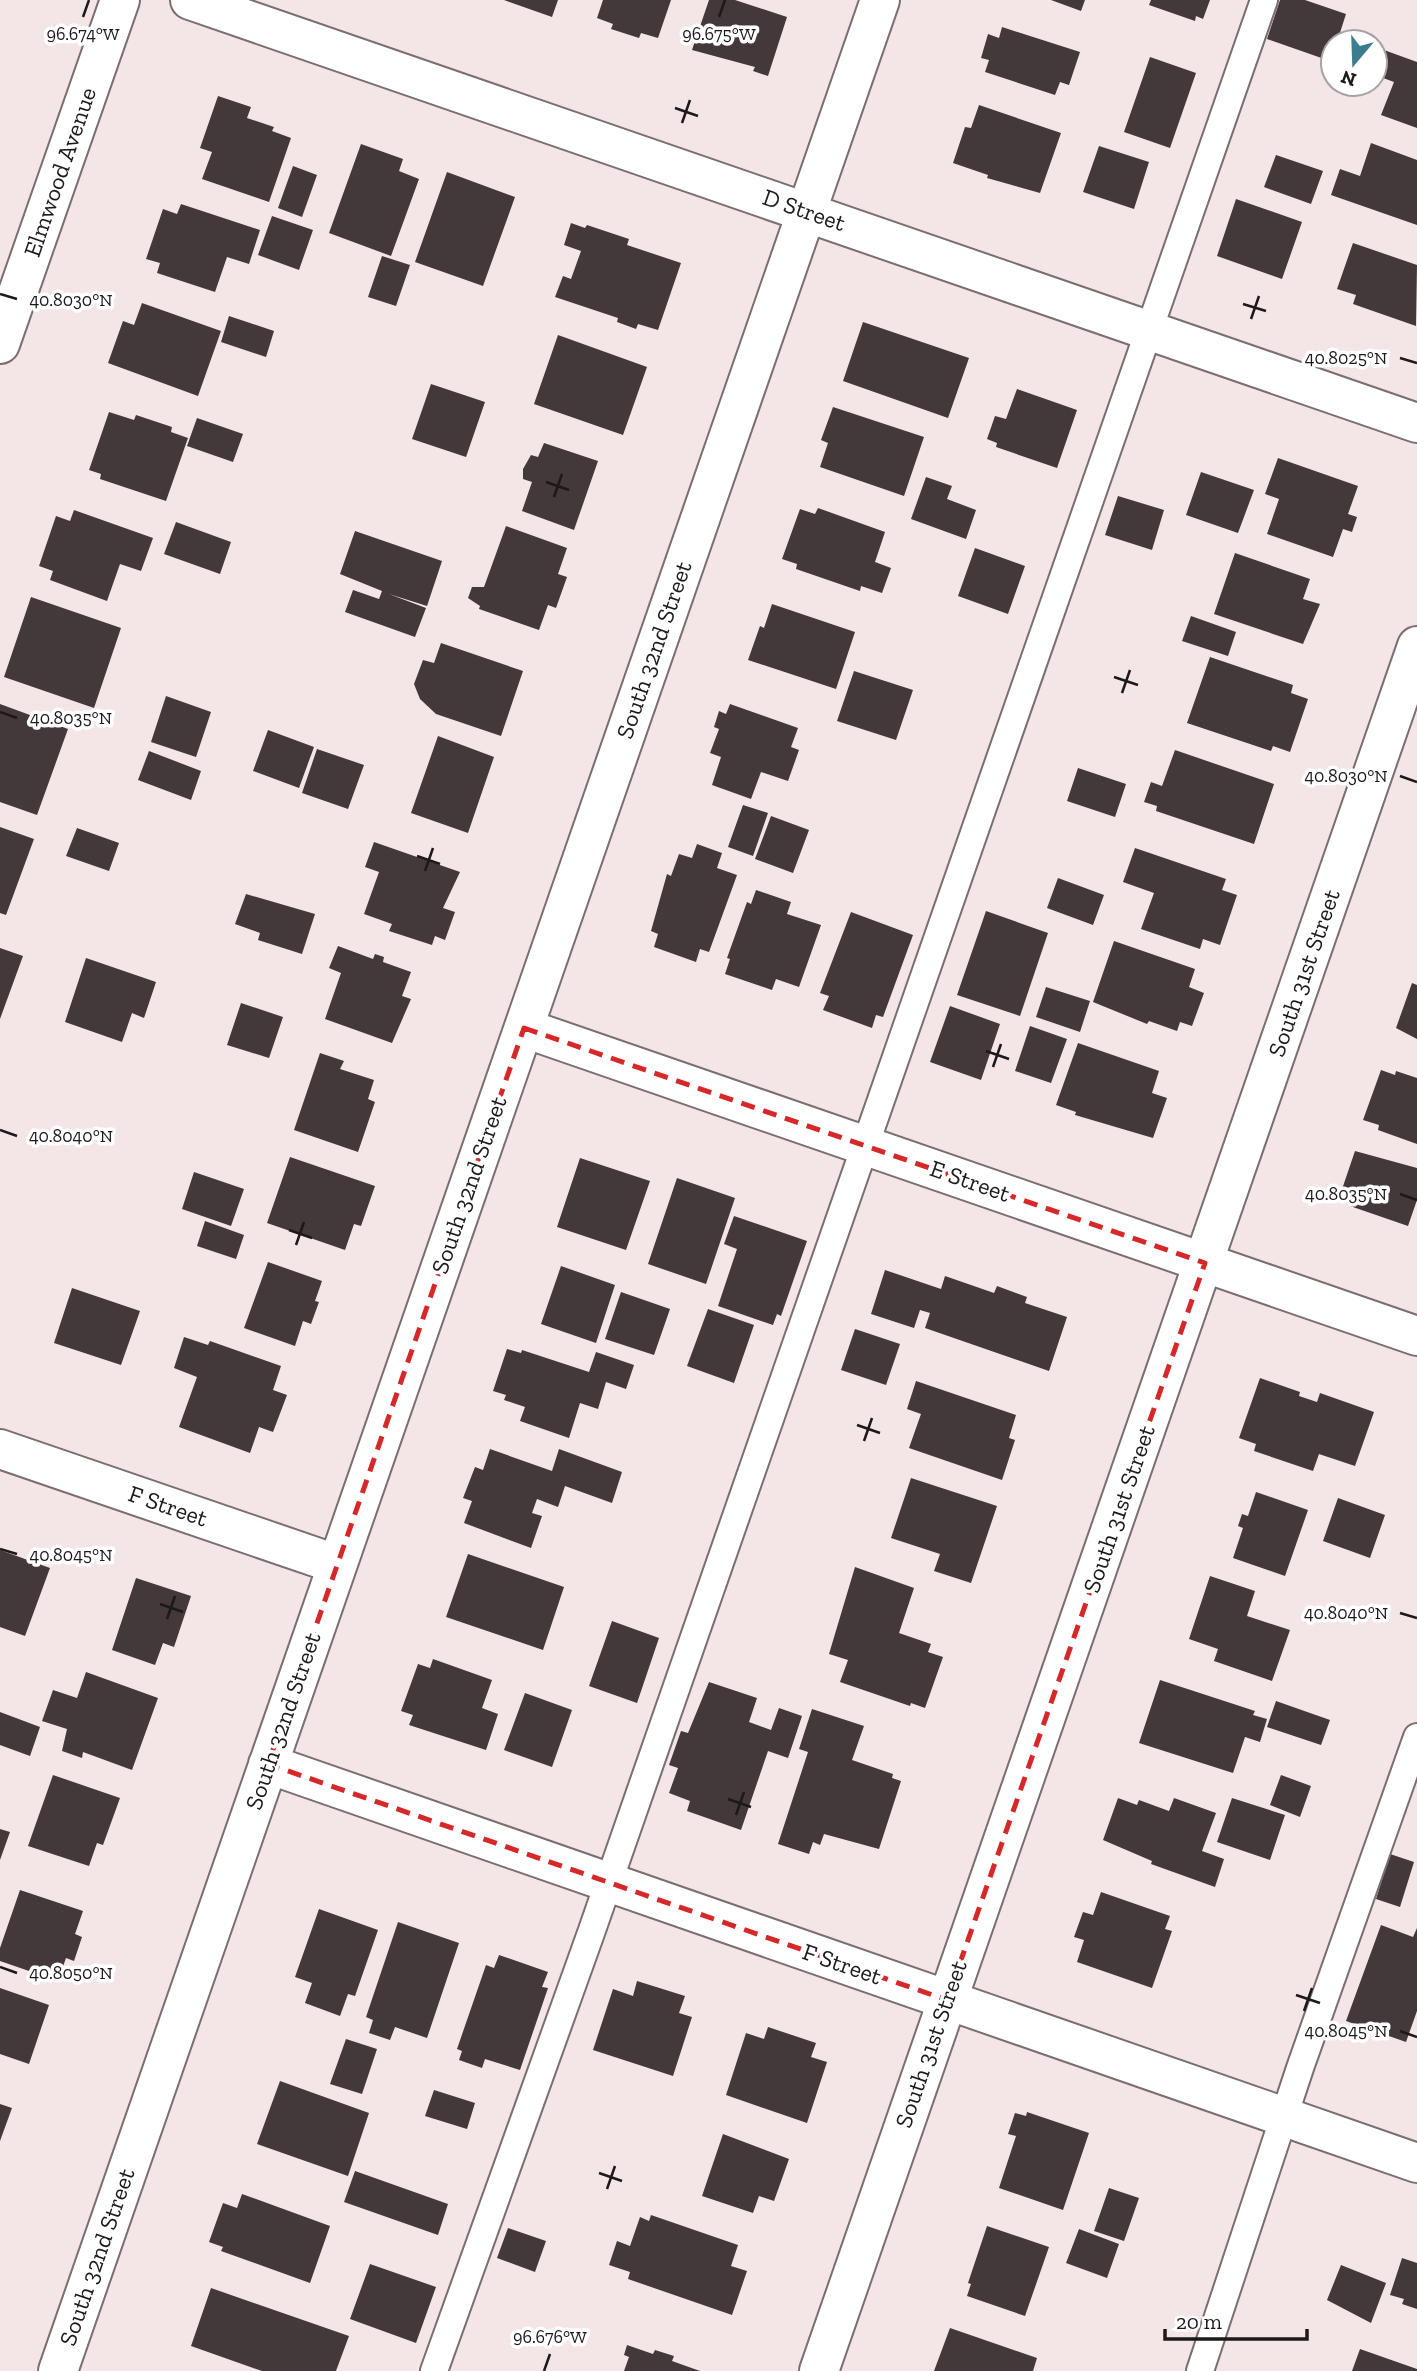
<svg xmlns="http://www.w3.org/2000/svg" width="1417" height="2371" font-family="'Zilla Slab',serif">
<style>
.building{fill:#44393a}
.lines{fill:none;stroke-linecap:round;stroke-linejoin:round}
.lane-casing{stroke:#7b6e70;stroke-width:30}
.street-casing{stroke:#7b6e70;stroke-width:42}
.secondary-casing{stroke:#7b6e70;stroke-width:42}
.lane{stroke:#fff;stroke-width:26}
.street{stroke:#fff;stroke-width:38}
.secondary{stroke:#fff;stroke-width:38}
.marked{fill:none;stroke:#d62828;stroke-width:5;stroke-dasharray:14 9;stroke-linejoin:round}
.ticks{fill:none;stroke:#1d1819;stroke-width:2.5}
.labels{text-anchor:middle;stroke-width:7;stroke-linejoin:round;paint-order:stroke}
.street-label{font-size:24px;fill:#1d1819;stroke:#fff}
.ticks-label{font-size:18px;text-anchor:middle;fill:#1d1819;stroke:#fff;stroke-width:7;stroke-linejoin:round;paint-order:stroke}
</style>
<rect width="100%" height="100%" fill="#f4e5e7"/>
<path class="building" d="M504 0H558L552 17Z
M603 0H671L658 38 641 33 639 38 611 29 613 24 597 18Z
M709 0H735L787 17 768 76 753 71 755 67 692 50Z
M1051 0H1085L1081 11Z
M1151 0H1210L1203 19 1196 16 1195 21 1149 5Z
M1280 0H1305L1346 14 1337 42H1333L1330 61 1267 39Z
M1002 27 1080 52 1069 85 1060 82 1055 95 985 72 989 60 981 58 988 34 999 38Z
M1384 50 1417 62V128L1381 115 1394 82 1375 75Z
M1150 57 1196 73 1170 148 1124 132Z
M218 96 251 107 247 118 274 127 272 131 291 138 269 202 202 179 212 152 200 148Z
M979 105 1061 133 1040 193 987 178 988 175 953 163 965 127 971 128Z
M1371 143 1417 160V225L1331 195 1340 169 1360 176Z
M361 144 403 159 399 171 419 179 391 256 329 233Z
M1099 146 1149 162 1134 209 1083 192Z
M1276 155 1323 171 1311 204 1264 187Z
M293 166 317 175 302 217 278 208Z
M447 172 515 197 483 286 415 262Z
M1236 199 1302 222 1282 279 1217 256Z
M181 204 260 230 249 264 227 257 215 292 157 273 160 263 146 259 163 209 177 214Z
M272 216 313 230 299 270 258 255Z
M571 223 585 228 587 225 629 239 627 245 681 263 658 330 638 324 636 329 617 322 618 318 555 297 563 276 571 279 581 251 564 245Z
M1353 243 1417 265 1416 326 1353 304 1356 295 1337 289Z
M382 256 410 265 396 306 368 297Z
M142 303 221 331 198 396 108 363 123 321 134 325Z
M229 316 274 331 266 357 221 342Z
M863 322 969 358 948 418 843 381Z
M558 335 647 367 623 435 534 404Z
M431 384 485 402 466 457 412 439Z
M1017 389 1077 410 1057 468 996 447 997 443 987 439 995 416 1006 419Z
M833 407 924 437 904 496 820 467 828 443 821 440Z
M109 412 134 420 136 415 172 427 171 432 188 438 166 501 100 479 101 474 89 470Z
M197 418 243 434 233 462 187 446Z
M544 443 598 461 574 530 522 511 532 482 523 479V469L531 455 538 457Z
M1278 458 1358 486 1348 514 1357 517 1352 532 1343 529 1333 557 1267 534 1279 499 1265 494Z
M1201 472 1254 490 1238 533 1186 515Z
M926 477 952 486 947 499 976 510 966 539 911 519Z
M1118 496 1164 510 1152 550 1105 535Z
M818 508 885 532 875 562 891 568 882 593 861 586 860 591 796 569 797 564 782 559 800 509 815 514Z
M74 510 153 538 141 571 120 564 107 601 50 580 53 571 39 566 56 516 70 521Z
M176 522 231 542 220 574 164 554Z
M506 526 567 548 558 574 567 577 556 608 548 605 539 630 479 609 480 606 468 598 472 587H484Z
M355 531 442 561 427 606 389 594 426 608 415 637 345 612 353 590 379 599 382 591 340 574Z
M975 548 1025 566 1008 614 958 596Z
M1235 553 1310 579 1303 599 1320 604 1303 644 1214 614Z
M31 597 121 628 94 708 4 677Z
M772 604 855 632 836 689 748 660 760 626 764 628Z
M1191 616 1236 632 1228 656 1182 641Z
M441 643 523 671 501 736 436 714 420 699 414 684 423 660 434 663Z
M1210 657 1293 685 1291 693 1308 699 1290 752 1273 746 1271 751 1187 723Z
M854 671 913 690 896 740 837 721Z
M166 696 211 712 196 757 151 742Z
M0 704 68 729 37 815 0 802Z
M730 704 798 728 791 747 799 750 788 781 761 772 751 799 712 785 721 757 710 753 719 729 714 727 719 711 726 714Z
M268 730 314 747 299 788 253 771Z
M438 736 494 757 468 833 411 813Z
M317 749 364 765 348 809 302 793Z
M1175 750 1274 784 1254 844 1156 811 1157 806 1144 802 1151 782 1162 786Z
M149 751 201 771 191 800 138 780Z
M1078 768 1126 784 1115 817 1067 801Z
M743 805 768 813 753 856 728 847Z
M771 816 809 830 793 873 755 859Z
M0 827 34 839 6 915 0 913Z
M77 828 119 843 109 871 66 856Z
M374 842 460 872 443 908 455 912 445 940 435 936 432 945 389 931 392 924 364 914 379 872 365 867Z
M697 844 722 853 717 868 737 875 709 952 700 949 696 962 654 947 658 934 651 931 667 874 671 876 679 854 692 858Z
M1135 848 1226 879 1222 890 1237 895 1220 945 1203 939 1200 949 1141 929 1154 893 1123 882Z
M1058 878 1104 895 1093 925 1047 908Z
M756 890 791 902 787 914 821 925 799 987 776 979 772 990 725 974 730 959 727 958 747 902 751 904Z
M246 894 315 914 302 954 258 940 260 933 235 924Z
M986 911 1048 933 1020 1016 957 995Z
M851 912 913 935 883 1017 876 1015 872 1028 823 1010 829 996 820 993Z
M1114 941 1195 969 1189 987 1204 993 1192 1026 1180 1022 1177 1031 1149 1021 1147 1024 1093 1002Z
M338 946 373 959 375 954 384 957 383 962 411 972 402 996 411 999 392 1043 325 1019 341 973 329 968Z
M0 948 23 956 0 1019Z
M86 958 156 982 144 1018 132 1013 122 1042 65 1022Z
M1412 983 1417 985V1039L1396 1028Z
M1046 987 1090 1001 1080 1032 1036 1017Z
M241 1003 283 1017 269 1058 227 1045Z
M950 1006 1000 1024 981 1080 930 1062Z
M1030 1026 1067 1039 1051 1083 1015 1071Z
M1078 1043 1159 1071 1152 1093 1167 1098 1153 1138 1075 1115 1076 1112 1056 1105Z
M320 1053 344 1061 340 1069 374 1080 368 1099 375 1102 358 1152 294 1130Z
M1381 1070 1395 1075 1396 1071 1417 1078V1144L1378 1130 1379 1125 1363 1120Z
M1355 1151 1417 1168V1200L1408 1226 1350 1206 1351 1202 1339 1198Z
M290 1157 375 1186 361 1226 354 1224 345 1250 267 1223Z
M580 1158 650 1181 626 1250 557 1227Z
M194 1172 244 1189 231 1226 182 1209Z
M677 1178 735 1198 706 1284 648 1264Z
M734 1216 807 1241 781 1316 777 1314 773 1325 718 1306 737 1249 724 1244Z
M205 1221 244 1235 236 1259 197 1246Z
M268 1262 322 1281 315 1301 319 1302 311 1324 303 1321 295 1346 244 1328Z
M561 1266 615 1285 596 1343 541 1324Z
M885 1270 941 1289 945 1276 994 1293 997 1286 1027 1297 1025 1303 1067 1317 1049 1371 925 1328 930 1313 920 1310 914 1328 871 1314Z
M72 1288 140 1311 121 1365 54 1343Z
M621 1292 670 1309 654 1355 605 1339Z
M708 1309 754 1325 734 1383 687 1366Z
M855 1329 900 1344 886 1385 841 1370Z
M184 1337 208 1345 210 1341 281 1366 273 1390 287 1395 273 1432 259 1427 250 1453 179 1427 197 1377 174 1368Z
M507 1349 521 1353 522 1350 589 1372 596 1352 634 1365 626 1389 606 1382 598 1409 580 1403 569 1438 520 1421 525 1407 504 1400 506 1395 493 1391Z
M1260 1378 1300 1392 1299 1396 1317 1402 1320 1393 1374 1412 1355 1466 1319 1454 1313 1471 1254 1451 1256 1444 1239 1438Z
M916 1381 1016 1415 1009 1438 1015 1440 1002 1480 909 1448 921 1414 907 1409Z
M490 1449 552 1471 559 1449 622 1472 612 1503 565 1486 558 1507 537 1499 532 1513 542 1516 531 1548 464 1523 472 1501 463 1498 475 1467 483 1470Z
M911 1478 997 1506 971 1583 934 1571 940 1554 891 1538Z
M1256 1492 1308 1510 1285 1576 1233 1558 1243 1528 1238 1526 1242 1514 1248 1516Z
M1338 1498 1385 1515 1370 1558 1323 1541Z
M0 1550 50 1568 25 1636 0 1627Z
M468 1554 564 1587 543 1650 446 1617Z
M855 1567 914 1588 899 1633 931 1644 928 1652 943 1657 925 1708 911 1703 910 1706 840 1682 848 1660 829 1654Z
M1210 1576 1255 1591 1247 1616 1290 1630 1272 1681 1214 1661 1218 1649 1189 1639Z
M136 1578 191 1596 174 1647 163 1643 155 1665 112 1650Z
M612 1621 659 1638 637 1703 589 1686Z
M433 1659 492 1680 482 1708 498 1714 486 1750 409 1725 413 1715 401 1711 418 1664 430 1668Z
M86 1672 158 1698 132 1770 83 1752 82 1758 62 1751 67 1729 42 1721 53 1690 77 1698Z
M1160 1680 1255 1711 1253 1715 1267 1719 1260 1742 1245 1737 1233 1773 1139 1743Z
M709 1682 757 1698 749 1722 771 1730 779 1708 802 1716 788 1758 768 1751 741 1830 687 1811 690 1801 669 1793 678 1768 669 1765 681 1731 688 1733Z
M525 1693 572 1710 552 1767 504 1750Z
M1276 1701 1330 1720 1321 1745 1267 1727Z
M812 1709 864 1726 852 1760 893 1774 892 1778 901 1781 879 1849 824 1834 820 1845 813 1842 809 1854 778 1844 808 1752 799 1749Z
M0 1712 40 1727 30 1756 0 1745Z
M53 1775 120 1798 103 1845 97 1843 89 1866 28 1846Z
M1281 1775 1311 1786 1300 1817 1270 1805Z
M1118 1798 1137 1805 1139 1800 1169 1811 1174 1798 1216 1813 1202 1851 1224 1859 1215 1887 1151 1864 1152 1861 1103 1840Z
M1232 1798 1285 1815 1270 1860 1217 1842Z
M0 1829 10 1832 0 1860Z
M1390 1854 1414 1862 1400 1907 1376 1899Z
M20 1890 83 1911 75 1934 82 1937 74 1961 66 1958 58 1981 0 1961V1948Z
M1101 1892 1170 1916 1165 1929 1172 1931 1152 1988 1077 1962 1084 1940 1074 1937 1083 1912 1093 1915Z
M319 1909 378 1930 355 1996 348 1994 340 2016 305 2003 312 1983 295 1977Z
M398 1922 459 1943 427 2038 395 2027 390 2040 369 2033 373 2020 366 2017Z
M1381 1925 1413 1937 1417 1928V2011L1406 2042 1346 2021Z
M499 1955 548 1972 542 1987 548 1988 520 2070 485 2059 482 2068 459 2060 462 2051 457 2049 486 1965 494 1968Z
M637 1981 685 1996 679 2013 692 2017 673 2076 593 2050 613 1989 633 1996Z
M0 1988 49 2005 29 2064 0 2054Z
M768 2027 816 2043 811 2057 827 2062 807 2123 726 2095 746 2033 764 2039Z
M346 2039 377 2049 362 2094 330 2084Z
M280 2081 369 2113 348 2176 257 2144Z
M434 2090 475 2103 467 2129 425 2116Z
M0 2104 12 2108 0 2141Z
M1027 2112 1089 2133 1063 2210 999 2188 1016 2136 1008 2134 1015 2113 1026 2116Z
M723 2134 789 2159 774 2201 759 2196 753 2213 702 2196Z
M355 2171 448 2204 438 2235 344 2202Z
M1109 2188 1139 2198 1124 2241 1094 2231Z
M242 2194 330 2226 310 2283 221 2251 223 2247 209 2242 223 2203 237 2208Z
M651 2215 738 2245 731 2266 747 2271 732 2315 628 2279 630 2272 609 2265 617 2241 630 2246 640 2217 649 2221Z
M987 2226 1049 2247 1025 2316 967 2296 971 2284 968 2283Z
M508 2228 546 2241 535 2272 497 2258Z
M1079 2229 1119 2244 1107 2278 1066 2263Z
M1402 2258 1417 2263V2309L1402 2304 1404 2299 1390 2295Z
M370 2264 436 2287 416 2343 350 2319Z
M1341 2265 1386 2283 1371 2323 1327 2300Z
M211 2288 349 2336 336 2371H262L191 2346Z
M950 2328 1037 2358 1033 2371H934Z
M627 2345 653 2354 655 2350 674 2356 672 2361 700 2371H624L629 2357 624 2355Z
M1360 2349 1417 2369V2371H1352Z"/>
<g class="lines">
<defs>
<path id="lane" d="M434 2371 591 1933 1264 0
M1200 2371 1300 2068 1417 1737"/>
<path id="street" d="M0 344 120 0
M524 1028 1417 1336
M0 1449 336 1564
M268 1764 1417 2163
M58 2371 880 0
M819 2371 1417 646"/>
<path id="secondary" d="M190 0 1417 423"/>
</defs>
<use href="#lane" class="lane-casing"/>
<use href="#street" class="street-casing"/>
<use href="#secondary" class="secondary-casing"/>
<use href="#lane" class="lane"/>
<use href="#street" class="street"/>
<use href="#secondary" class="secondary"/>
</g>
<path class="marked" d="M524 1028 1205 1263 947 2000 268 1764Z"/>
<path class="ticks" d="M83 17 89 0M719 17 725 0M675 108 698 116M682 123 690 100M0 294 17 299M1243 304 1266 311M1251 319 1259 296M1400 358 1417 363M546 482 569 490M554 497 562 474M1114 677 1138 685M1122 693 1130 670M0 712 17 718M1400 776 1417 782M417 856 440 864M425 871 433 848M986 1051 1009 1059M993 1067 1001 1044M0 1130 17 1136M1400 1194 1417 1200M289 1230 312 1238M296 1245 304 1222M857 1425 880 1433M864 1441 872 1418M0 1549 17 1554M160 1604 183 1612M1400 1613 1417 1618M167 1619 175 1596M728 1799 751 1807M736 1815 744 1792M0 1967 17 1973M1296 1995 1320 2003M1304 2011 1312 1988M1400 2031 1417 2037M599 2173 622 2181M607 2189 615 2166M544 2371 550 2354"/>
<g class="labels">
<g class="street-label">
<text transform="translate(60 172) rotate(-71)" y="8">Elmwood Avenue</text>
<text transform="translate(804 210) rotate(19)" y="8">D Street</text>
<text transform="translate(654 650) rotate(-71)" y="8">South 32nd Street</text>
<text transform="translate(1304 973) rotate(-71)" y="8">South 31st Street</text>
<text transform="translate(970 1181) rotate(19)" y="8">E Street</text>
<text transform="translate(469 1185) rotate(-71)" y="8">South 32nd Street</text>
<text transform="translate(168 1506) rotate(19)" y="8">F Street</text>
<text transform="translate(1119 1509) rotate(-71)" y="8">South 31st Street</text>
<text transform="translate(283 1721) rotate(-71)" y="8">South 32nd Street</text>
<text transform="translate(842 1964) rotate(19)" y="8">F Street</text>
<text transform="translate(931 2044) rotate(-71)" y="8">South 31st Street</text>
<text transform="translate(97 2257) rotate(-71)" y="8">South 32nd Street</text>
</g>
</g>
<g class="ticks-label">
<text x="719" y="40">96.675°W</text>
<text x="83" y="40">96.674°W</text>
<text x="71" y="306">40.8030°N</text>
<text x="1346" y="364">40.8025°N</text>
<text x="71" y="724">40.8035°N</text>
<text x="1346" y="782">40.8030°N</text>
<text x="71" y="1142">40.8040°N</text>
<text x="1346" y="1200">40.8035°N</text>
<text x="71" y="1561">40.8045°N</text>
<text x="1346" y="1619">40.8040°N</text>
<text x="71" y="1979">40.8050°N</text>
<text x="1346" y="2037">40.8045°N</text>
<text x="550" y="2343">96.676°W</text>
</g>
<g transform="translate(1354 63) rotate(199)"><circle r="33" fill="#ffffff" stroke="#a5a3a3" stroke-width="2"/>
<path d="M0-5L12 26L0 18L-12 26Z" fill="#3b7d8e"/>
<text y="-10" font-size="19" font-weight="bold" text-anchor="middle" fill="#1d1819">N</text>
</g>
<path d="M1165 2329v10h142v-10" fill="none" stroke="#1d1819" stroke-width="3.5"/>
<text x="1176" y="2329" font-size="21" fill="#1d1819" stroke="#ffffff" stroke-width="5" paint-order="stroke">20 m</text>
</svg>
